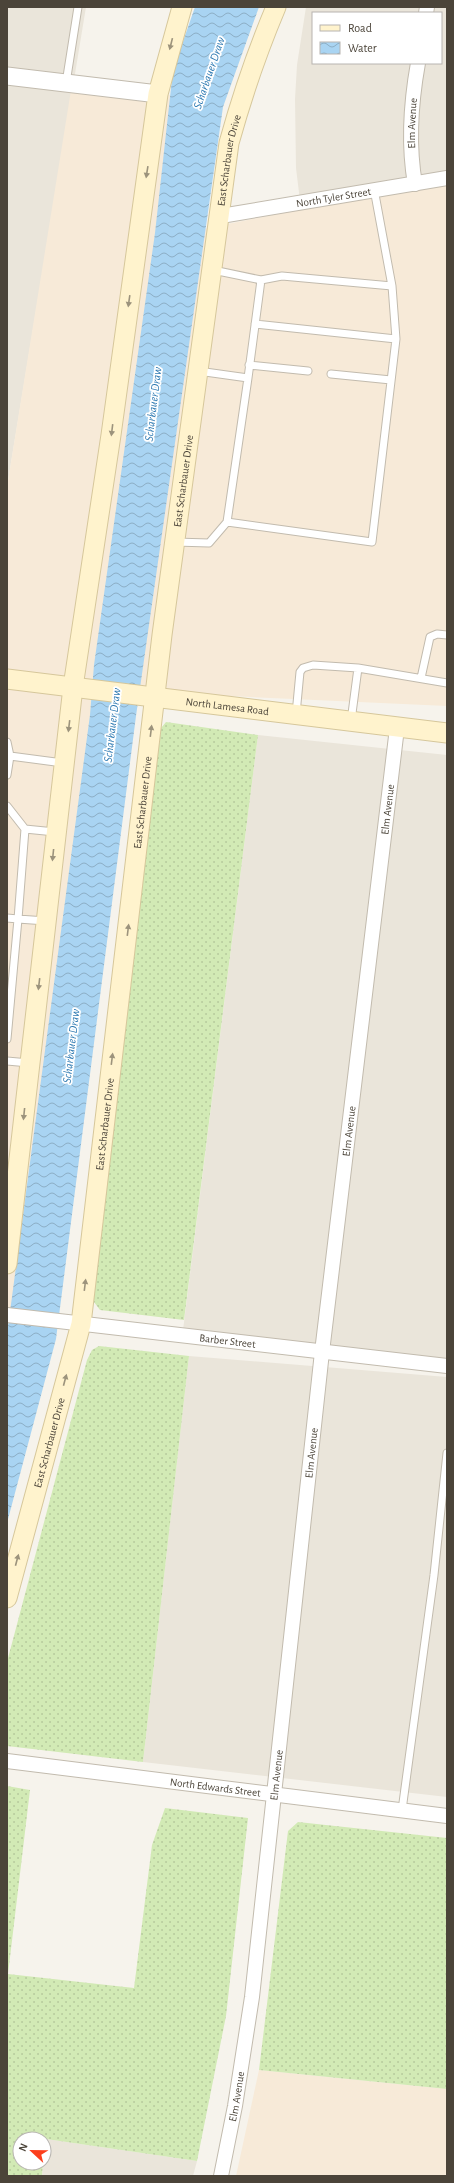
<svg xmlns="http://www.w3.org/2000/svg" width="454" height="2183" font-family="'Alegreya Sans',sans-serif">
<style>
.residential{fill:#eae5da;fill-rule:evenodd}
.commercial{fill:#f7ead8}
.grass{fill:url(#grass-dots)}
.water{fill:url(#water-waves)}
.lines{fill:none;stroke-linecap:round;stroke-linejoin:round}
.service-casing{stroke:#c2bbae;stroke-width:9}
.minor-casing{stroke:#c2bbae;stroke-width:16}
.tertiary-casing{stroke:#c2bbae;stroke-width:19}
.secondary-casing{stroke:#d6c79b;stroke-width:21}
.service{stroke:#fff;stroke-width:7}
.minor{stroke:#fff;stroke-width:14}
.tertiary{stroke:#fff;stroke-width:17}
.secondary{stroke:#fff3cd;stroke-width:19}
.oneway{fill:#9c937c}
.labels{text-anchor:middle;stroke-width:3.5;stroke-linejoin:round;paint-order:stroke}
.street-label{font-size:11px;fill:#4b4439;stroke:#fff}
.water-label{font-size:12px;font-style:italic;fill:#2e7ab2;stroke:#fff}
</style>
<defs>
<pattern id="grass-dots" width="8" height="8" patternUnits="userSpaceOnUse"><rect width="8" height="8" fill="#d2eab5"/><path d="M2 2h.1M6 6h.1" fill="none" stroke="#b6ca9c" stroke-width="1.8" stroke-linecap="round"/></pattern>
<pattern id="water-waves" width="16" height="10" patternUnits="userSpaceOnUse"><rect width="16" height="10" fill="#a9d4f2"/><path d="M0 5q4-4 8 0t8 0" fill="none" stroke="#8caec5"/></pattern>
</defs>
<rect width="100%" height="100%" fill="#f6f3ec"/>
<path class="residential" d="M7 7H86L7 487Z
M306 7H447V180L301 209 296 168 295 99 297 65ZM313 13H441V63H313Z
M258 735 447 755V1368L182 1338Z
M189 1356 447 1377V1797L143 1762Z
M46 2139 197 2161 193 2176H42Z"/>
<path class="commercial" d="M72 84 195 98 178 234 447 180V706L120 691 40 1317 7 1314V487Z
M259 2070 447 2089V2176H236Z"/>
<path class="grass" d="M166 722 258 735 184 1320 100 1310 91 1298 161 728Z
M99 1346 189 1356 143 1762 7 1746V1662L87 1360 92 1350Z
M7 1786 30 1790 8 1974 134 1988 152 1845 165 1808 248 1818 226 2016 197 2161 46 2139 44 2155V2139H20V2163H43L42 2176H7Z
M298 1822 447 1838V2089L259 2070 288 1831Z"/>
<path class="water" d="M195 7H259L223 107 136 716 56 1339 7 1523V1334L90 715 94 665 155 233 173 70Z"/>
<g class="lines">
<defs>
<path id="service" d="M66 83 78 7
M261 280 282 276 392 286 374 189
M255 324 396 339 392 286
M249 365 308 371
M198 371 248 378 261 280 213 270
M331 374 391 380
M248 378 227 522 372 542 396 339
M175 542 209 543 227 522
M358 668 447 683
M421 678 430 637 437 634 447 635
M296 714 300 672 303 668 313 665 358 668 351 721
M7 742 10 756 7 775
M10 756 63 763
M7 806 25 829 55 832
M7 918 18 919 25 829
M7 1039 18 919 46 921
M7 1061 29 1063
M402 1810 434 1575 447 1453"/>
<g id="minor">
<path d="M426 13 427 7"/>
<path id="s1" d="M415 184C408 144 411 102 418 63"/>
<path id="s2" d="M221 216 447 178"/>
<path id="s3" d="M7 1315 447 1366"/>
<path id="s4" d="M7 1761 447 1816"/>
<path id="s5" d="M221 2176 235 2106 252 1997 322 1352 397 728"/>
</g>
<path id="tertiary" d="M7 76 158 94"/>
<g id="secondary">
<path id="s6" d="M7 679 447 733"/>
<path d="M7 1264 73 687 111 435 158 94 182 7"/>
<path id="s7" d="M7 1598 81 1324 162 635 229 143C242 96 257 52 276 7"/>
</g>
</defs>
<use href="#service" class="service-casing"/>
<use href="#minor" class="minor-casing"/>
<use href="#tertiary" class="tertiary-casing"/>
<use href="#secondary" class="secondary-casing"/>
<use href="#service" class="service"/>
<use href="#minor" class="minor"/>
<use href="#tertiary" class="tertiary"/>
<use href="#secondary" class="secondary"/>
</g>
<defs><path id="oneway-solid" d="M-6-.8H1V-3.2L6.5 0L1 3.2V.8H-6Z"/></defs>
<g class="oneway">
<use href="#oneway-solid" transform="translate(171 44) rotate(104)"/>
<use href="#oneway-solid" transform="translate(147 172) rotate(99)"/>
<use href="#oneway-solid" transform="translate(129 301) rotate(98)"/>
<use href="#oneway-solid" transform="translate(112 430) rotate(97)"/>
<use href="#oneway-solid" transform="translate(69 726) rotate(97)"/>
<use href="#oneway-solid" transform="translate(151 731) rotate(-83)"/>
<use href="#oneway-solid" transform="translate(53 855) rotate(96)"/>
<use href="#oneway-solid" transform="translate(128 930) rotate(-83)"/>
<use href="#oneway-solid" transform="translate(39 984) rotate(97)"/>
<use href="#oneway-solid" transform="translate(112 1059) rotate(-83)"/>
<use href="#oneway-solid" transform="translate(24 1114) rotate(96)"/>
<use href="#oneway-solid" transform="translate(85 1285) rotate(-83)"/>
<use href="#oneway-solid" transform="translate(65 1380) rotate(-75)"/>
<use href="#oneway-solid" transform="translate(17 1560) rotate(-75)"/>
</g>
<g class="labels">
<g class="street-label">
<text dy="4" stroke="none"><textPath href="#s1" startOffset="61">Elm Avenue</textPath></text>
<text dy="4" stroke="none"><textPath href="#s7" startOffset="1457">East Scharbauer Drive</textPath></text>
<text dy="4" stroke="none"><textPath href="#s2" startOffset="114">North Tyler Street</textPath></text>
<text dy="4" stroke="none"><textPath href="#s7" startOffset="1133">East Scharbauer Drive</textPath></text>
<text dy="4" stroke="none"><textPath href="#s6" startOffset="222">North Lamesa Road</textPath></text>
<text dy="4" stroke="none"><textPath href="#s7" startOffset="809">East Scharbauer Drive</textPath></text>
<text dy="4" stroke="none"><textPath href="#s5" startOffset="1377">Elm Avenue</textPath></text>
<text dy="4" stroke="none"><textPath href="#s7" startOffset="485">East Scharbauer Drive</textPath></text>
<text dy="4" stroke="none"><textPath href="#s5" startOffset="1053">Elm Avenue</textPath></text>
<text dy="4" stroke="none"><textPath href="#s3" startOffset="222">Barber Street</textPath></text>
<text dy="4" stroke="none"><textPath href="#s7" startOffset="161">East Scharbauer Drive</textPath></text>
<text dy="4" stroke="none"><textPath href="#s5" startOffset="729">Elm Avenue</textPath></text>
<text dy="4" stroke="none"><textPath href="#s5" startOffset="405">Elm Avenue</textPath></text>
<text dy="4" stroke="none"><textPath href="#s4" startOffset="210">North Edwards Street</textPath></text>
<text dy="4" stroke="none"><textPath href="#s5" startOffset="81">Elm Avenue</textPath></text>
</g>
<g class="water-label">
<text transform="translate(209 73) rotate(-71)" y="4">Scharbauer Draw</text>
<text transform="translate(153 404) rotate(-83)" y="4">Scharbauer Draw</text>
<text transform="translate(112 725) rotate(-83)" y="4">Scharbauer Draw</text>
<text transform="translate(71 1046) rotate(-83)" y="4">Scharbauer Draw</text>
</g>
</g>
<rect width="454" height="2183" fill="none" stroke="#4b4439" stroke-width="16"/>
<rect x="312" y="12" width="130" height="52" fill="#ffffff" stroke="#b7b4b0"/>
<rect x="320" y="25" width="20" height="6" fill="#fff3cd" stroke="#b7b4b0"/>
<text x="348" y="32" font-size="12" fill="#4b4439">Road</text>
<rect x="320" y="42" width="20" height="12" fill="url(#water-waves)" stroke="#b7b4b0"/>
<text x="348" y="52" font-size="12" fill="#4b4439">Water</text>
<g transform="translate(32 2151) rotate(292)"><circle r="19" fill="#ffffff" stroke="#b7b4b0"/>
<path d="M0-3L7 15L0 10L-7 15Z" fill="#fc3f1d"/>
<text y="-6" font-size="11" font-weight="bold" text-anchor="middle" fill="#4b4439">N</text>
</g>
</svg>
